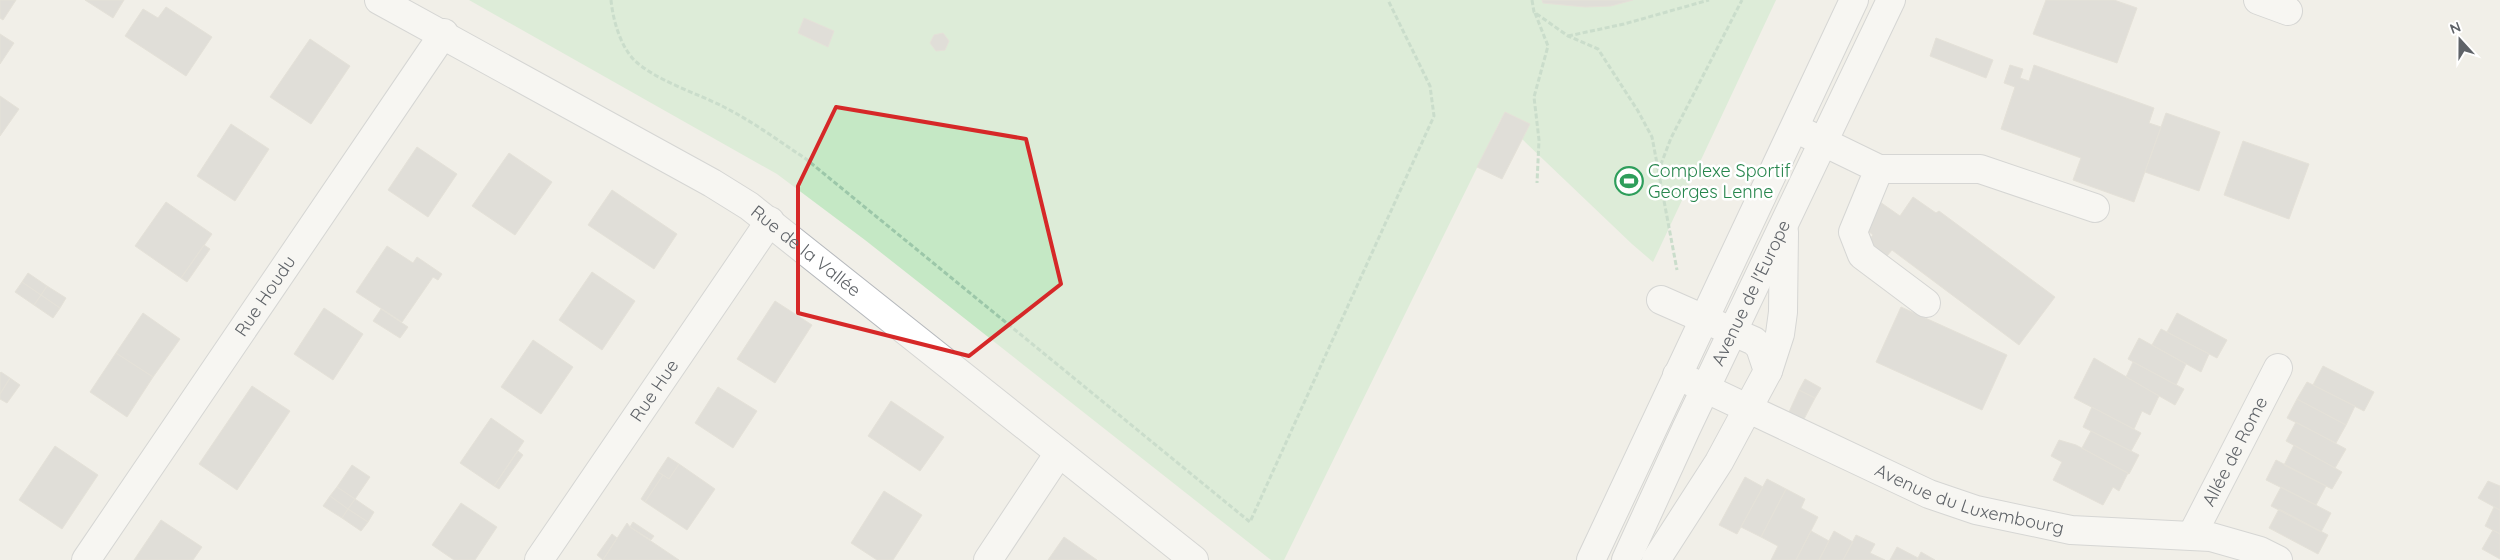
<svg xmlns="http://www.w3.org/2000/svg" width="2500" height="560" font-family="Quicksand,sans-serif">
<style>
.green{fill:#c5e8c5}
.building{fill:#cccac5;stroke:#d6d1c6}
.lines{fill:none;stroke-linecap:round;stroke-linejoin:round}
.minor-casing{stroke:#b5b8bc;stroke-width:30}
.path{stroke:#9cc7a9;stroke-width:3;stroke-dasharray:5 2.5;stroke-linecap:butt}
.minor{stroke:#fff;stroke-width:28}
.marked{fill:none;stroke:#d62828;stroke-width:4;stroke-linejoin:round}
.labels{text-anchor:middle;stroke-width:5;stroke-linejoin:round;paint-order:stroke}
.leisure-label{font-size:18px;fill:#27864d;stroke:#fff;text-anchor:start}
.street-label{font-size:18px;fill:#5f6368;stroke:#fff}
</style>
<rect width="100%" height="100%" fill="#f1efe8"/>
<path class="green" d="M469 0H1776L1653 262 1632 244 1501 119 1284 560H1271L865 240 777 174Z"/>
<path class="building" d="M0 0H16L3 20 0 18Z
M85 0H124L113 18Z
M1542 0H1633L1611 6 1585 7 1543 3Z
M2046 0H2114L2137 8 2117 63 2033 34Z
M166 7 212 37 186 76 125 36 143 9 158 18Z
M804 18 834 31 828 47 798 33Z
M943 33 949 41 945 50 936 51 930 43 934 35Z
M0 34 14 43 0 64Z
M1936 38 1993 60 1986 78 1930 56Z
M310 39 350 66 311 124 270 97Z
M2010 65 2023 69 2020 78 2029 81 2034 65 2154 108 2149 123 2161 127 2134 202 2073 180 2081 158 2001 129 2015 87 2004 83Z
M0 96 19 109 0 136Z
M1505 112 1530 124 1502 179 1477 167Z
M2166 113 2220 132 2199 191 2145 172Z
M231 124 269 149 235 201 197 176Z
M2243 141 2309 164 2289 219 2224 195Z
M417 147 457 174 428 217 388 190Z
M509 153 552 182 515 235 472 206Z
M612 190 677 234 654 269 588 225Z
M1913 197 1936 213 1939 211 2055 297 2019 345 1892 250 1887 256 1867 242 1873 235 1868 231 1880 202 1900 216Z
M166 202 212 234 181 278 135 246Z
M204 245 210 249 187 282 181 278Z
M387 246 413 263 417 257 442 274 438 280 433 277 402 322 356 292Z
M592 272 635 301 602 350 559 320Z
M28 273 47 286 41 295 22 282Z
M22 282 41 295 34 305 15 292Z
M47 286 66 298 60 308 41 295Z
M41 295 60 308 53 318 34 305Z
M775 301 812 325 775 383 737 359Z
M1901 307 2007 355 1982 410 1876 362Z
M324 308 363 334 333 380 294 354Z
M381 309 408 327 400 338 373 321Z
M143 313 180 339 153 377 116 353Z
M2177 313 2227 340 2217 358 2167 332Z
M2161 329 2209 354 2201 372 2152 345Z
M2139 338 2186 364 2176 385 2128 359Z
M533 340 573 367 541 414 501 387Z
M116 353 153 377 127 417 90 392Z
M2094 358 2159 396 2150 415 2142 411 2134 429 2074 398Z
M2133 362 2184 389 2175 405 2126 377Z
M2323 366 2374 392 2364 411 2313 385Z
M1 372 10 378 0 394V373Z
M10 378 20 385 7 403 0 399V394Z
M1805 379 1821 388 1815 398 1799 390Z
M2307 382 2355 406 2346 425 2297 399Z
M252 386 290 411 237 490 199 464Z
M718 387 757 411 733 448 695 423Z
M1799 390 1815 398 1804 419 1789 412Z
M2297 399 2346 425 2336 443 2287 418Z
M891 401 944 437 920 471 868 436Z
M2092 407 2141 433 2131 451 2083 427Z
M491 418 524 441 494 486 460 463Z
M2296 422 2346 449 2335 468 2286 441Z
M2091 431 2139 455 2129 474 2082 448Z
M2059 440 2076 445 2128 473 2119 491 2113 487 2103 505 2053 480 2062 462 2051 456Z
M2294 445 2342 472 2332 489 2284 465Z
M55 446 98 475 62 529 19 500Z
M518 451 523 455 499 489 494 486Z
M668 457 679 464 669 479 658 472Z
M2276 460 2326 486 2316 505 2266 480Z
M679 464 715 489 687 530 645 502 663 475 669 479Z
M352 465 370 477 355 499 337 487Z
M658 472 663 475 645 502 641 499Z
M1745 477 1763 487 1737 534 1719 525Z
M1767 479 1786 489 1761 537 1741 527Z
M2488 481 2500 486V510L2478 498Z
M337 487 355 499 348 509 330 496Z
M2281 487 2331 513 2321 532 2271 506Z
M1786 489 1805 499 1801 508 1818 517 1796 560H1771L1778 546 1761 537Z
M884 491 922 515 893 560H877L851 543Z
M330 496 348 509 342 518 323 506Z
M355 499 374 512 368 522 348 509Z
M461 503 497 527 475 560H454L432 545Z
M2494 507 2500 510V534L2485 526Z
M348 509 368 522 361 531 342 518Z
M2279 509 2328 535 2318 554 2269 528Z
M161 520 202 547 193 560H134Z
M633 522 654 536 651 540 630 527Z
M627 523 630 527 679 560H603Z
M2493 530 2500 534V559L2482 549Z
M1811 531 1829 541 1819 560H1796Z
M1834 531 1853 542 1843 560H1819Z
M612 534 617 538 603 560 597 555Z
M1856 535 1875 544 1870 553 1885 560H1843Z
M1064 537 1097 560H1048Z
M1897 547 1918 558 1917 560H1890Z
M1921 552 1935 560H1917Z"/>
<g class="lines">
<defs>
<g id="minor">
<path id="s1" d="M379 0 712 183 749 206 1194 560"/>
<path d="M2258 0 2288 11"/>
<path d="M1807 134 1879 169 1853 232 1862 255 1926 303"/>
<path d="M1879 169H1980L2095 208"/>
<path d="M1768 371 1780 334 1783 312 1784 232"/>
<path id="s2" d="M1677 375 1929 494 1976 510 2071 530 2211 537 2260 551 2278 560"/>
<path id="s3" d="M2192 535 2278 368"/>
<path id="s4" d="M86 560 444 33"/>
<path id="s5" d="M539 560 770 221"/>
<path d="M988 560 1059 453"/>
<path d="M1591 560 1854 0"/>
<path id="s6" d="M1626 560 1686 429 1891 0"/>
<path d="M1656 560 1719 462 1768 371 1760 347 1754 341 1661 300"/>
</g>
</defs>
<use href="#minor" class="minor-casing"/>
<path class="path" d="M611 0C613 20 620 45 634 60 655 80 696 93 722 106 752 121 779 141 806 159L1250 522 1434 116 1430 86 1388 0
M1532 0 1534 12 1568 36 1598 49 1638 111 1652 137 1677 270
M1535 13 1548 46 1534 97 1539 140 1537 183
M1568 36 1624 24 1709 0
M1658 172 1671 138 1742 0"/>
<use href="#minor" class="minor"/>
</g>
<path d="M0 0H2500V560H0ZM836 107 1026 139 1061 284 969 356 798 313V186Z" fill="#f1efe8" fill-opacity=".55" fill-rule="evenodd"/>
<path class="marked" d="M836 107 1026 139 1061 284 969 356 798 313V186Z"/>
<defs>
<symbol id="stadium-ring" viewBox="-11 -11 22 22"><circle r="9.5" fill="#fff" stroke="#2e9e5b" stroke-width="1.5"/><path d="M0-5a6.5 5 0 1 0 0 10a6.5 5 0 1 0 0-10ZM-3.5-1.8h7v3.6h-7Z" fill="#2e9e5b"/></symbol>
</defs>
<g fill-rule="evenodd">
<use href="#stadium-ring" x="1613" y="165" width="32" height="32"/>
</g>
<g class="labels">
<g class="leisure-label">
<text x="1648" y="177">Complexe Sportif<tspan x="1648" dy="21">Georges Lenne</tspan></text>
</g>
<g class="street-label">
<text dy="6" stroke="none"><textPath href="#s1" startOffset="496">Rue de la Vallée</textPath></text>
<text dy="6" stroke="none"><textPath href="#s6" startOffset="295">Avenue de l'Europe</textPath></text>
<text dy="6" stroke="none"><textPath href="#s4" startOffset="319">Rue Houdu</textPath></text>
<text dy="6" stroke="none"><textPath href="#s5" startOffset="205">Rue Hue</textPath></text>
<text dy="6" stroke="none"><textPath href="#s3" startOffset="94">Allée de Rome</textPath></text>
<text dy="6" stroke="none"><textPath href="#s2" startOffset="319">Avenue du Luxembourg</textPath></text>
</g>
</g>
<g transform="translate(2460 40) rotate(339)" stroke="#ffffff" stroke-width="4" paint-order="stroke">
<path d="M0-4L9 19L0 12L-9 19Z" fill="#5f6368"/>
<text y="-8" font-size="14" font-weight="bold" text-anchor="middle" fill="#5f6368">N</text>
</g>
</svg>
